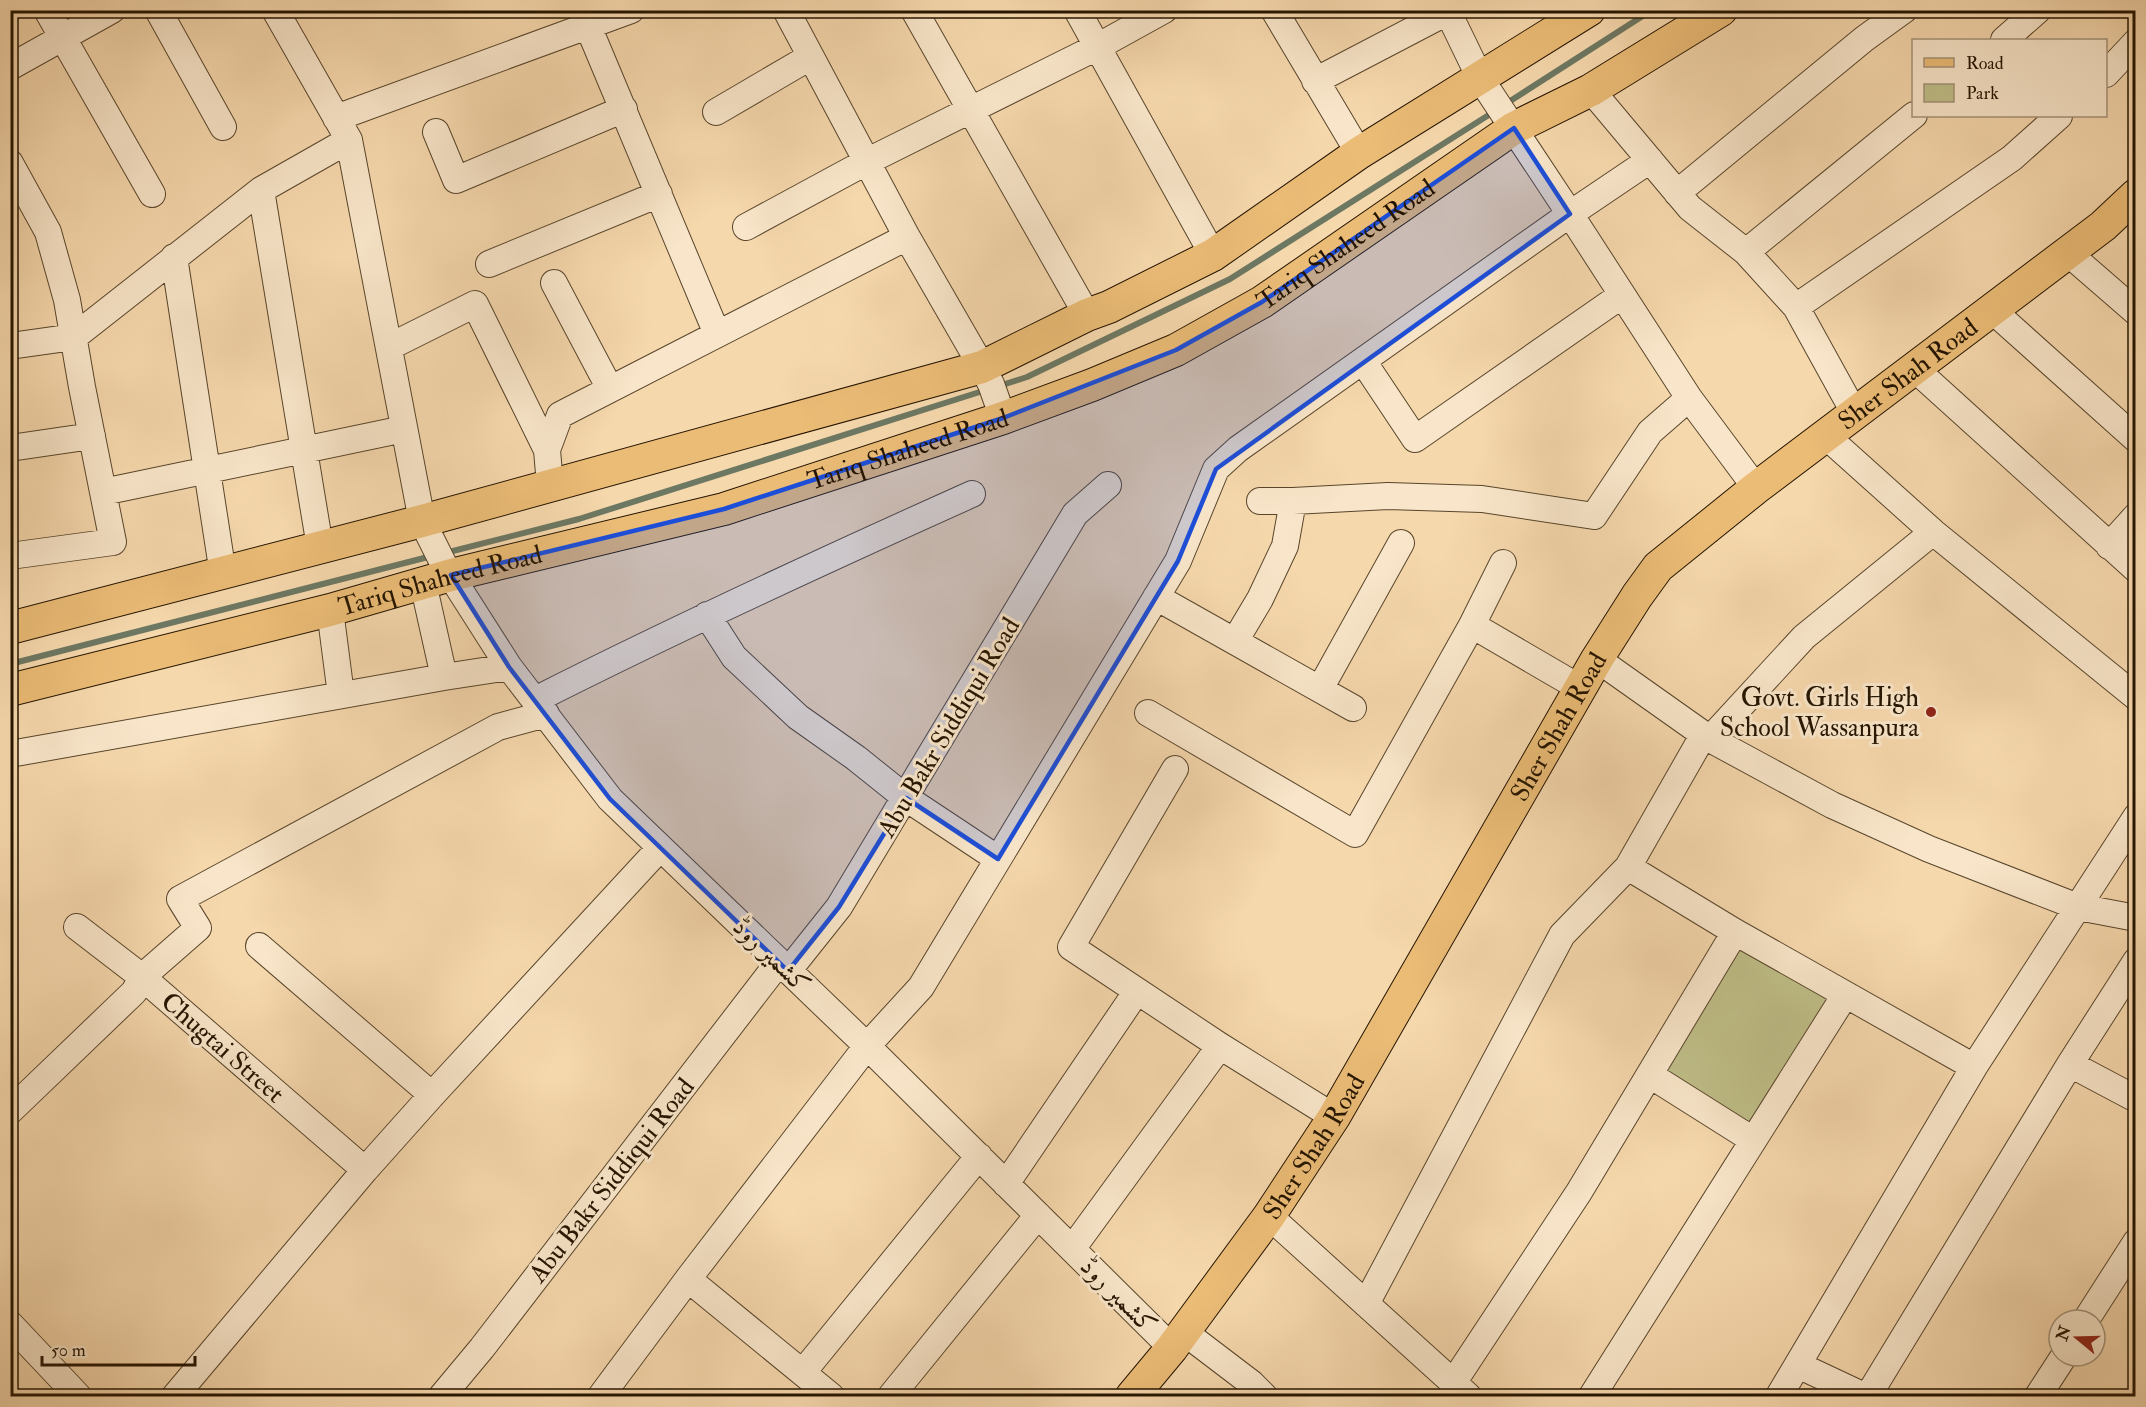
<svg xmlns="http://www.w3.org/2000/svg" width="2146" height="1407" font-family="'IM FELL Double Pica',Amiri,serif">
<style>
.green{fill:#bfbe88;stroke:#726944;stroke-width:1.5}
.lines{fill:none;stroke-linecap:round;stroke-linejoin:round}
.stream{stroke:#6d7863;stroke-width:6}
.minor-casing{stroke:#58452b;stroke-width:28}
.major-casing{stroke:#241400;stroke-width:34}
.minor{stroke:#f9e6ca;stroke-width:26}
.major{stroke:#ebbc76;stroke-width:32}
.marked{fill:#1d4ed8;fill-opacity:0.2;stroke:#1d4ed8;stroke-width:4.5;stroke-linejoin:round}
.poi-dot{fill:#8f2418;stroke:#f9e6ca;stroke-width:2}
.labels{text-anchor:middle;stroke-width:6;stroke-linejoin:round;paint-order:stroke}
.street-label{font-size:26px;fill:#241400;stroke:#f9e6ca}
.poi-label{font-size:26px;fill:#241400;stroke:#f9e6ca;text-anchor:end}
</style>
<rect width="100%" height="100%" fill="#f6d8ad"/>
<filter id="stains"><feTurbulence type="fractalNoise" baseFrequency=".00333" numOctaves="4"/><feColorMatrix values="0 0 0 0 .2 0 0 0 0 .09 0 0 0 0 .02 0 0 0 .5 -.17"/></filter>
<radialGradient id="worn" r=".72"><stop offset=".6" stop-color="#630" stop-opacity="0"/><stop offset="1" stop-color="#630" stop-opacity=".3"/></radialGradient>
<path class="green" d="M1735 932 1845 995 1753 1140 1650 1075Z"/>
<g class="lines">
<path class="stream" d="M1504 105 1652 10
M999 386 1027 377 1230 279 1495 111
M445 553 579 519 986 390
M10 664 432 556"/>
<defs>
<path id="minor" d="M47 10 152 194
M158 10 223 127
M275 10 349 140 422 521 444 565 509 667 610 799 867 1046 1172 1348
M786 10 907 237 982 367 991 384 1003 418
M914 10 1087 315
M1077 10 1213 255
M1274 10 1359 153
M588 26 717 334
M2004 40 2038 10
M10 67 112 10
M2106 74 2136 42
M1315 81 1451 10
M1591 90 1690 208 1746 252 1796 307 1855 414
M716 112 810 57
M336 118 631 10
M436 132 456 180 624 109
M1650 160 1570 214 1689 398
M10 163 48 232 67 300 82 387 113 542 10 556
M261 190 320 547
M1677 193 1864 39 1904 10
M746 227 866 162 1097 47 1164 10
M1746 252 1914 115
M2068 253 2136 312
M174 257 223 574
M489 264 659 194
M554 283 610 389
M1796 307 2012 158 2059 116
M1992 310 2136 439
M10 346 74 337 261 190 349 140
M389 347 475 304 547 450
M1363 361 1415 439 1622 295
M1915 369 2136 569
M1826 436 1933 532
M10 448 92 436
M550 485 547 450 560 415 907 237
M103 492 404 429
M1260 501H1293L1388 496 1482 499 1594 516 1650 432 1689 398 1756 488
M2109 546 2136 516
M1503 563 1472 625 1580 688
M423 583 444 677 509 667
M1156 597 1353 708
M330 610 341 695
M707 615 734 657 798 717 856 758 906 798 998 859
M1235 641 1260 599 1285 546 1293 501
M1597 659 1710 739 1832 805 1929 849 2078 907 2136 918
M1320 689 1401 543
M535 700C679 627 825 560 972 494
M1148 713 1355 834 1472 625
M1710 739 1804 637 1933 532 2136 697
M10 754 444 677
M1175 769 1071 947 1220 1046
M1628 867 1735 932 1974 1067
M77 927 142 977 365 1170
M259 946 432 1095
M788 971 839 907 1075 514 1108 485
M2070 1064 2136 1099
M1650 1075 1753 1140
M10 1111 134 992 142 977 198 928 180 899 498 727 546 714
M1006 1184 1137 991
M1269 1216 1468 1396
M1072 1249 1220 1046 1334 1117
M688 1279 867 1046 921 987 1178 561 1216 469 1238 449 1570 214 1480 78 1448 12
M1366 1304 1562 935 1628 867 1704 734
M2086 1320 2136 1242
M10 1324 78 1396
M1184 1332 1251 1383 1264 1396
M1798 1365 1864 1396
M803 1372 979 1156
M1453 1383 1579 1192 1735 932
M175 1396 365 1170 432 1095 660 848
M442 1396 482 1348 779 962
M601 1396 688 1279 831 1396
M891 1396 1038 1215
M1592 1396 1845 995
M1779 1396 1974 1067 2136 817
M1868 1396 2070 1064 2136 961
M2038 1396 2064 1356"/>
<g id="major">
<path d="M10 628 422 521 982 367 1087 315 1109 307 1213 255 1359 153 1589 10"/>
<path id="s1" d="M10 690 330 610 451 575 724 509 1003 418 1092 385 1176 350 1262 302 1514 128 1591 90 1721 10"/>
<path id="s2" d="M1132 1396 1172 1348 1269 1216 1334 1117 1597 659 1637 596 1658 567 1756 488 2103 226 2136 195"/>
</g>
</defs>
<use href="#minor" class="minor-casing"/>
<use href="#major" class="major-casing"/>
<use href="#minor" class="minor"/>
<use href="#major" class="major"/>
</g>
<path class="marked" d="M1514 128 1570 214 1216 469 1178 561 998 859 906 798 839 907 788 971 610 799 509 667 451 575 724 509 1003 418 1176 350 1262 302Z"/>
<circle class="poi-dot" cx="1931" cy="712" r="6"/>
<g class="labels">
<g class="street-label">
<text dy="9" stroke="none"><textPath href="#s1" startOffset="1416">Tariq Shaheed Road</textPath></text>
<text dy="9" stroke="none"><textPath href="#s2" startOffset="1299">Sher Shah Road</textPath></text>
<text dy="9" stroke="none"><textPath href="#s1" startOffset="930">Tariq Shaheed Road</textPath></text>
<text dy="9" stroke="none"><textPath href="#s1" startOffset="444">Tariq Shaheed Road</textPath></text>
<text transform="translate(948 727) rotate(-59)" y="9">Abu Bakr Siddiqui Road</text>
<text dy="9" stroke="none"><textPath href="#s2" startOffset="795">Sher Shah Road</textPath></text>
<text transform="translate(772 955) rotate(44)" y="9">کشمیر روڈ</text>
<text transform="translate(223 1047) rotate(41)" y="9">Chugtai Street</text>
<text dy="9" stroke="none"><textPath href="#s2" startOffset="309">Sher Shah Road</textPath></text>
<text transform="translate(611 1180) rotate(-52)" y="9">Abu Bakr Siddiqui Road</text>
<text transform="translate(1119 1295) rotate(45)" y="9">کشمیر روڈ</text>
</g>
<g class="poi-label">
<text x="1919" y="706">Govt. Girls High<tspan x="1919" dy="30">School Wassanpura</tspan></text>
</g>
</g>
<rect width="2146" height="1407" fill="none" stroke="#f6d8ad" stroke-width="36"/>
<rect x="12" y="12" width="2122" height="1383" fill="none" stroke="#241400" stroke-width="3"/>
<rect x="18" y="18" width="2110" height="1371" fill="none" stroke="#241400" stroke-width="1.5"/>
<rect x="1912" y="39" width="195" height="78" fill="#f9e6ca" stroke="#a49279" stroke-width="1.5"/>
<rect x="1924" y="58" width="30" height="9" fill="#ebbc76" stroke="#a49279" stroke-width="1.5"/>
<text x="1966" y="69" font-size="18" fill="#241400">Road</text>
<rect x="1924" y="84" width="30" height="18" fill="#bfbe88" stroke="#a49279" stroke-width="1.5"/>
<text x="1966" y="99" font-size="18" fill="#241400">Park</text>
<g transform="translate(2077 1338) rotate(289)"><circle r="28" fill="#f9e6ca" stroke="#a49279" stroke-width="1.5"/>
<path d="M0-4.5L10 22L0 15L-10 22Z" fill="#8f2418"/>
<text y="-9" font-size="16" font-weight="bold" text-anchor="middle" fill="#241400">N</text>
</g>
<path d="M42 1356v9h153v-9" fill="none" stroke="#241400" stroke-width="3"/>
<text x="51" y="1356" font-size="18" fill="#241400" stroke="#f9e6ca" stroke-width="4.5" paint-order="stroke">50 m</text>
<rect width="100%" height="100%" filter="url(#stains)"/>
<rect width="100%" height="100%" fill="url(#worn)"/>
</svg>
